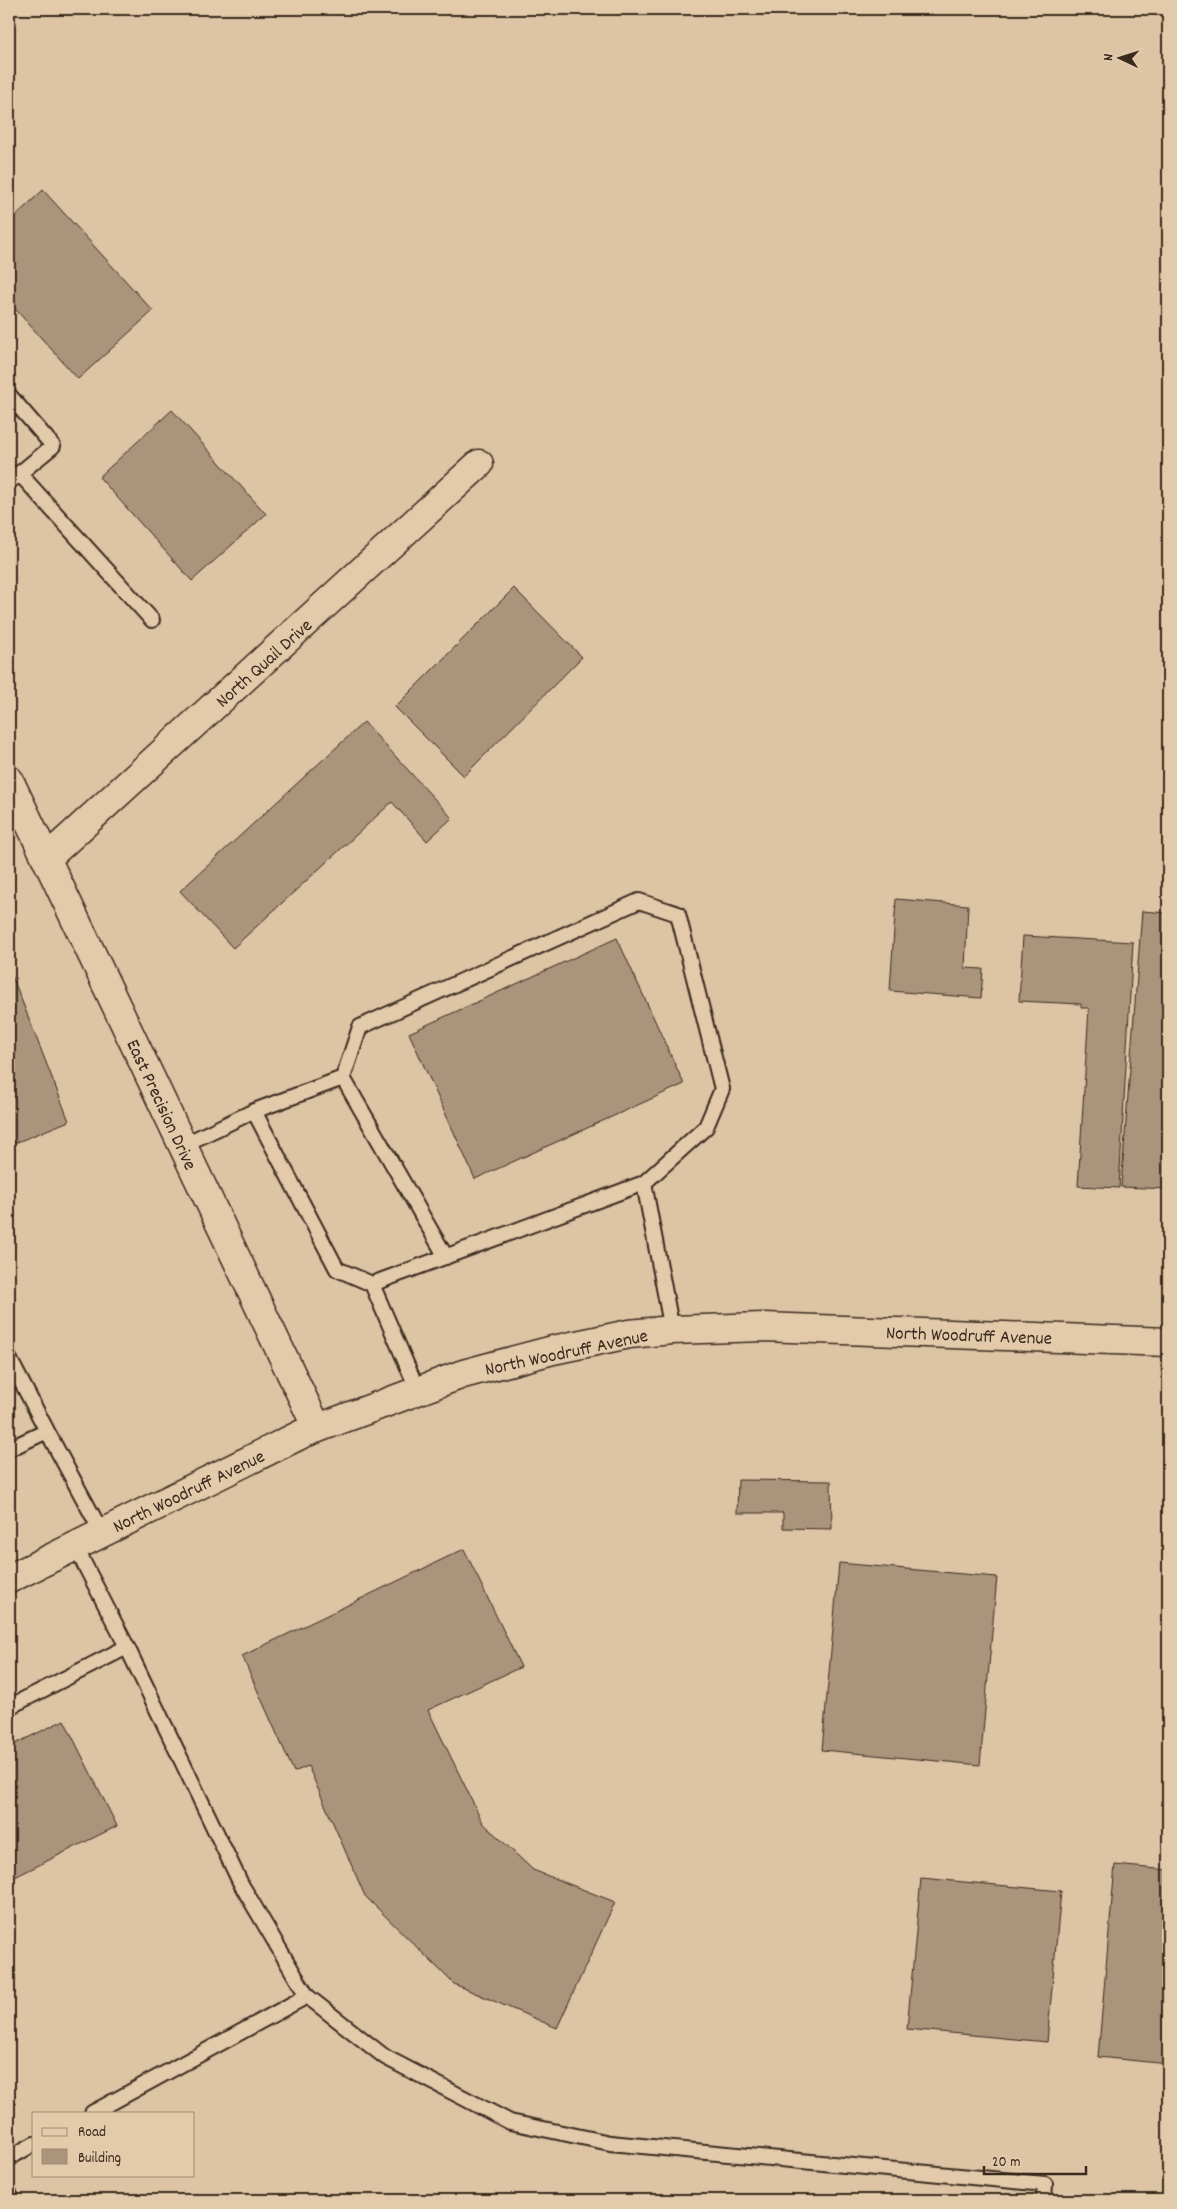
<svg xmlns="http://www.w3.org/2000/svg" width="1177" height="2209" font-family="Dekko,sans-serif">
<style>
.building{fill:#aa947c;stroke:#3b2a1e}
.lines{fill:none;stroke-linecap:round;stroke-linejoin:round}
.service-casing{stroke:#3b2a1e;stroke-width:18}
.minor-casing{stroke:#3b2a1e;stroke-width:31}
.primary-casing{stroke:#3b2a1e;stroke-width:31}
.service{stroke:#e3caab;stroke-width:14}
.minor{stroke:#e3caab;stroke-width:28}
.primary{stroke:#e3caab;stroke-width:28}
.labels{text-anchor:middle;stroke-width:4;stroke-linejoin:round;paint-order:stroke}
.street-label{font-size:19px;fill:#3b2a1e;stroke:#e3caab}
</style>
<rect width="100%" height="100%" fill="#dcc4a5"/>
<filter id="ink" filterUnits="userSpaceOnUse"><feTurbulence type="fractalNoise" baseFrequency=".02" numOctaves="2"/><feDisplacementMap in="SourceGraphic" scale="10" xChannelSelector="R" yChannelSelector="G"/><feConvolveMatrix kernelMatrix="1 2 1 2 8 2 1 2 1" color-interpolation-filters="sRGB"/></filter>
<g filter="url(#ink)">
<path class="building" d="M43 190 153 311 78 379 9 302V222Z
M172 410 266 514 192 581 99 477Z
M514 588 582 657 464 776 395 707Z
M364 722 452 818 427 841 392 802 233 948 180 891Z
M896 899 968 905 965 968 983 969 981 998 890 991Z
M1142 911 1168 913V1189L1121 1187Z
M1023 936 1133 942 1119 1188 1078 1186 1089 1008H1081V1004L1019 1001Z
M617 938 684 1084 475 1179 409 1033Z
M9 968 69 1121 10 1145 9 1142Z
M738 1480 831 1481 832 1529 783 1528V1513H737Z
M464 1549 521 1667 428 1710 483 1823 533 1870 615 1902 557 2028 454 1984 365 1896 308 1766 294 1772 242 1656Z
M839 1563 997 1577 980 1765 822 1750Z
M64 1720 117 1826 9 1880V1747Z
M1115 1865 1168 1870V2064L1098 2057Z
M921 1878 1061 1891 1047 2042 907 2029Z"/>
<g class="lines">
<defs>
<path id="service" d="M9 395 53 446 9 482
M19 473 152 620
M343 1078 360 1027 639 901 678 914 722 1089 706 1127 644 1183
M254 1111 343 1078 446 1257
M183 1145 254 1111 337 1269 372 1284
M9 1358 47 1431 9 1449
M418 1391 372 1284 644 1183 672 1330
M47 1431 102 1533
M75 1546 127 1647 241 1884 307 1996 92 2113
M9 1707 127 1647
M307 1996 385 2057 510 2122 610 2143 1045 2184 1044 2200
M9 2158 34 2144
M9 2193 12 2200"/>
<path id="minor" d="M9 780 317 1428
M46 859 479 464"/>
<path id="primary" d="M9 1579 302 1434 463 1374 553 1350 629 1334 672 1330 764 1327 1168 1342"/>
</defs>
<use href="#service" class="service-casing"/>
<use href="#minor" class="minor-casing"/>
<use href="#primary" class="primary-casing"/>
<use href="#service" class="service"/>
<use href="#minor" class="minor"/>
<use href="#primary" class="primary"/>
</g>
</g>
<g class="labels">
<g class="street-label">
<text transform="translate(263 662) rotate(-42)" y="7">North Quail Drive</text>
<text transform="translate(163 1104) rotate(65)" y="7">East Precision Drive</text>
<text transform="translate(969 1334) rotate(2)" y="7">North Woodruff Avenue</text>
<text transform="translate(566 1351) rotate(-12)" y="7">North Woodruff Avenue</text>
<text transform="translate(188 1490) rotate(-26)" y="7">North Woodruff Avenue</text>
</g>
</g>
<rect width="1177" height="2209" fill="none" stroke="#e3caab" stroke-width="30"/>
<rect x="15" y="15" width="1147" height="2179" fill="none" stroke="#3b2a1e" stroke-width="2" filter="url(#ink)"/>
<rect x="32" y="2112" width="162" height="65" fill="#e3caab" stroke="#a08a73"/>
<rect x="42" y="2128" width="25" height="8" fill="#e3caab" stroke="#a08a73"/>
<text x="78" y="2136" font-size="15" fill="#3b2a1e">Road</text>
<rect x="42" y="2149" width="25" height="15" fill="#aa947c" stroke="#a08a73"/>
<text x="78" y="2162" font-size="15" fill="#3b2a1e">Building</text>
<g transform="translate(1120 58) rotate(274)" stroke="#e3caab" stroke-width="4" paint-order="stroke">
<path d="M0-4L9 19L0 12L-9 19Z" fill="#3b2a1e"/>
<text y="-8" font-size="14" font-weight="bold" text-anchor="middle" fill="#3b2a1e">N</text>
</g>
<path d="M984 2166v8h102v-8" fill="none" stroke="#3b2a1e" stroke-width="2.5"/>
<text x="992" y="2166" font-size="15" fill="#3b2a1e" stroke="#e3caab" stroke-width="4" paint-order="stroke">20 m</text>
</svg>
